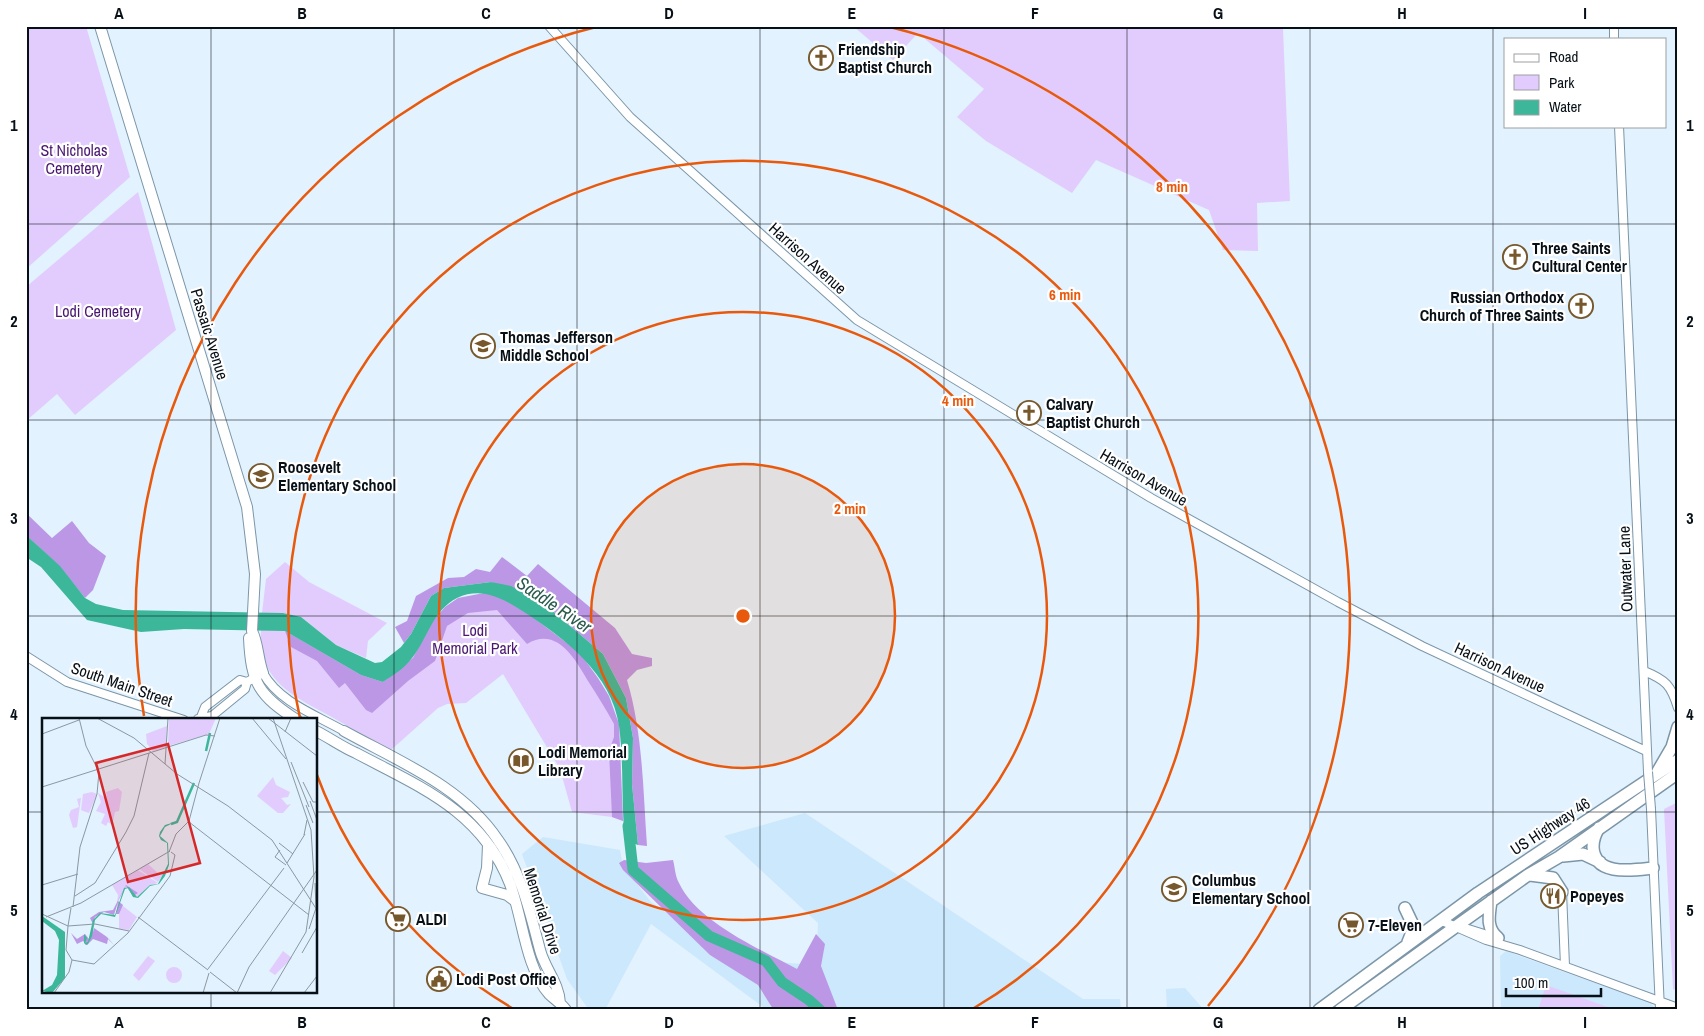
<svg xmlns="http://www.w3.org/2000/svg" width="1704" height="1036" font-family="'Archivo Narrow',sans-serif">
<style>
.built{fill:#cce8fc}
.green{fill:#e2ccfd}
.forest{fill:#bb97e5}
.water{fill:#3db799}
.lines{fill:none;stroke-linecap:round;stroke-linejoin:round}
.river{stroke:#3db799;stroke-width:11}
.minor-casing{stroke:#7c96a8;stroke-width:10}
.major-casing{stroke:#7c96a8;stroke-width:12}
.highway-casing{stroke:#7c96a8;stroke-width:14}
.minor{stroke:#fff;stroke-width:8}
.major{stroke:#fff;stroke-width:10}
.highway{stroke:#fff;stroke-width:11}
.minor-bridge-casing{stroke:#7c96a8;stroke-width:10;stroke-linecap:butt}
.minor-bridge{stroke:#fff;stroke-width:8}
.grid{fill:none;stroke:#071017;stroke-width:1;stroke-opacity:0.55}
.ring{fill:none;stroke:#e8590c;stroke-width:2.5}
.labels{text-anchor:middle;stroke-width:4.5;stroke-linejoin:round;paint-order:stroke}
.poi-label{font-size:16px;font-weight:bold;fill:#071017;stroke:#fff;text-anchor:start}
.park-label{font-size:16px;fill:#4a1771;stroke:#fff}
.street-label{font-size:16px;fill:#071017;stroke:#fff}
.water-label{font-size:18px;font-style:italic;fill:#2a5b4e;stroke:#fff}
.inset-river{fill:none;stroke:#3db799;stroke-width:2.5}
.inset-road{fill:none;stroke:#8a98a2;stroke-width:1}
.view{fill:#d62828;fill-opacity:0.15;stroke:#d62828;stroke-width:2.5}
.inset-edge{fill:none;stroke:#071017;stroke-width:2.5}
.centre{fill:#e8590c;stroke:#fff;stroke-width:2.5}
.ring-label{font-size:15px;text-anchor:middle;font-weight:bold;fill:#e8590c;stroke:#fff;stroke-width:4.5;stroke-linejoin:round;paint-order:stroke}
.neatline{fill:none;stroke:#071017;stroke-width:2}
.grid-label{font-size:16px;text-anchor:middle;font-weight:bold;fill:#071017}
</style>
<rect width="100%" height="100%" fill="#e2f2fe"/>
<path class="built" d="M805 813 1083 999H1120L1121 1010H767L651 924 605 1010H589L567 979 522 854 543 837 620 850 623 866 651 902 733 959 816 965 818 923 724 836Z
M1506 951 1651 1003 1656 1010H1501L1500 956Z
M1185 988 1204 1010H1167L1166 989Z"/>
<path class="green" d="M26 26H86L130 177 26 269Z
M853 26H1184V29H1283L1290 201 1257 203 1258 251 1223 250 1209 210 1096 160 1072 193 986 141 957 117 984 89 918 33 893 60Z
M138 192 176 330 75 415 57 394 26 421V287Z
M285 562 309 582 387 623 368 641 366 658 336 645 301 617 283 613H262L266 579Z
M484 593 580 653 619 724 623 821 612 817 572 812 560 769 503 674 466 703 447 704 438 708 391 750C371 739 350 728 330 716 293 696 257 680 261 630L285 631 383 682 431 623Z
M1678 802V991L1673 989 1664 809Z
M1546 985 1616 1010H1538Z"/>
<path class="forest" d="M26 513 52 538 72 521 89 543 106 556 93 590 85 598 59 566 26 535Z
M502 557 527 576 538 564 615 628 632 654 652 658V666L637 670 627 680C643 733 643 791 647 846L638 845 632 784 633 738 626 698 603 654 550 609 491 582 444 588 431 596 411 634 404 643 395 627 407 621 416 596 448 578 464 577 476 569 490 572Z
M484 593 502 597 534 618 580 653 598 678 609 696 619 724 623 821 612 817 609 751 614 737V724C606 709 597 695 588 681 575 659 557 626 527 644L497 610 468 613 447 626 435 661 408 681 372 713 366 710 345 683 339 688 317 661 291 647 285 631 361 675 383 682 413 658 431 623 445 607 458 598Z
M624 860 646 863 673 860C675 867 675 876 679 883 697 922 760 949 797 969L816 934 825 944 821 966 838 1010 773 1009 758 985 710 955 623 870 619 863Z"/>
<path class="water" d="M26 535 60 566 85 598 96 604 123 610 283 613 301 617 336 645 375 663 382 662 401 647 411 634 431 596 444 588 491 582 511 586 550 609 603 654 626 698 633 738 632 784 638 845 625 840C621 802 624 763 619 726 612 674 564 638 524 612 504 599 482 586 457 598 432 611 428 638 412 658 405 668 393 675 383 682L361 675 285 631 184 629 141 632 87 620 41 567 26 557Z"/>
<g class="lines">
<path class="river" d="M628 826 633 870 709 936 766 961 782 982 809 1000 820 1010"/>
<defs>
<path id="minor" d="M549 26 630 117 857 320 1151 498 1338 602 1422 646 1646 751
M1614 26V39
M1619 126 1648 772
M26 656 67 682 184 720
M1644 671C1666 680 1671 685 1678 708
M201 717 205 707 240 680 247 682 263 673C279 702 316 715 344 731
M198 719 212 716 245 689 247 682
M1651 809 1660 1010
M1562 892 1565 966
M1440 920 1486 940 1520 950 1678 1008
M1465 928 1497 938"/>
<path id="major" d="M100 26 247 507 255 574 252 631C258 642 258 660 263 673
M249 638C251 683 259 696 297 720
M316 731C330 738 342 747 356 753 420 787 482 811 510 884 523 918 525 967 549 994 555 1000 561 1003 566 1010
M344 731C398 761 462 786 498 840 521 872 530 912 540 950 545 969 559 983 560 1003
M488 845 487 868 482 888 507 895 515 901"/>
<path id="highway" d="M1658 771 1672 747 1678 727
M1599 828C1595 834 1593 840 1593 847 1594 877 1634 870 1653 868
M1563 856 1583 854 1600 862
M1530 875 1553 878 1562 892
M1491 901C1489 916 1486 928 1498 938
M1405 908 1414 927 1408 942
M1319 1010 1478 893 1678 760
M1340 1010 1465 920 1528 875 1559 857 1678 773"/>
</defs>
<use href="#minor" class="minor-casing"/>
<use href="#major" class="major-casing"/>
<use href="#highway" class="highway-casing"/>
<use href="#minor" class="minor"/>
<use href="#major" class="major"/>
<use href="#highway" class="highway"/>
<defs>
<path id="minor-bridge" d="M1648 772 1651 809"/>
</defs>
<use href="#minor-bridge" class="minor-bridge-casing"/>
<use href="#minor-bridge" class="minor-bridge"/>
</g>
<path class="grid" d="M211 26V720M394 26V1010M577 26V1010M760 26V1010M944 26V1010M1127 26V1010M1310 26V1010M1493 26V1010M26 224H1678M26 420H1678M26 616H1678M26 812H44M316 812H1678M211 992V1010"/>
<circle cx="743" cy="616" r="152" fill="#e8590c" fill-opacity=".12"/>
<g class="ring">
<circle cx="743" cy="616" r="152"/>
<circle cx="743" cy="616" r="304"/>
<path d="M512 1008A455 455 0 0 1 317 775M300 718A455 455 0 1 1 974 1008"/>
<path d="M144 716A607 607 0 0 1 596 27M890 27A607 607 0 0 1 1208 1006"/>
</g>
<defs>
<symbol id="church-ring" viewBox="-11 -11 22 22"><circle r="9.5" fill="#fff" stroke="#76582c" stroke-width="1.5"/><path d="M-1.2-6h2.4v3.5h3.3v2.4h-3.3V6h-2.4V-.1h-3.3v-2.4h3.3Z" fill="#76582c"/></symbol>
<symbol id="school-ring" viewBox="-11 -11 22 22"><circle r="9.5" fill="#fff" stroke="#76582c" stroke-width="1.5"/><path d="M0-5L7-2L0 1L-7-2ZM-4 1L0 2.5L4 1V4Q0 6-4 4Z" fill="#76582c"/></symbol>
<symbol id="library-ring" viewBox="-11 -11 22 22"><circle r="9.5" fill="#fff" stroke="#76582c" stroke-width="1.5"/><path d="M-6-4Q-3-5.5-.7-3.5V5Q-3 3-6 4ZM6-4Q3-5.5 .7-3.5V5Q3 3 6 4Z" fill="#76582c"/></symbol>
<symbol id="restaurant-ring" viewBox="-11 -11 22 22"><circle r="9.5" fill="#fff" stroke="#76582c" stroke-width="1.5"/><path d="M-5-6h1v4h1v-4h1v4h1v-4h1v5L-1.5 .5V6h-2V.5L-5-1ZM5-6V6H3V1.5H1.5Q1.5-4 5-6Z" fill="#76582c"/></symbol>
<symbol id="supermarket-ring" viewBox="-11 -11 22 22"><circle r="9.5" fill="#fff" stroke="#76582c" stroke-width="1.5"/><path d="M-6-5.5h2.5l.6 2H6L4.5 2H-2.5L-4.4-4H-6ZM-1.5 3.2a1.3 1.3 0 1 0 .1 0ZM3 3.2a1.3 1.3 0 1 0 .1 0Z" fill="#76582c"/></symbol>
<symbol id="civic-ring" viewBox="-11 -11 22 22"><circle r="9.5" fill="#fff" stroke="#76582c" stroke-width="1.5"/><path d="M-.6-6.5H3V-4.5H.6V-3L4-1V1h2V6H-6V1h2V-1L-.6-3ZM-1.2 2.5V6h2.4V2.5Z" fill="#76582c"/></symbol>
</defs>
<g fill-rule="evenodd">
<use href="#church-ring" x="807" y="44" width="28" height="28"/>
<use href="#church-ring" x="1501" y="243" width="28" height="28"/>
<use href="#church-ring" x="1567" y="292" width="28" height="28"/>
<use href="#school-ring" x="469" y="332" width="28" height="28"/>
<use href="#church-ring" x="1015" y="399" width="28" height="28"/>
<use href="#school-ring" x="247" y="462" width="28" height="28"/>
<use href="#library-ring" x="507" y="747" width="28" height="28"/>
<use href="#school-ring" x="1160" y="875" width="28" height="28"/>
<use href="#restaurant-ring" x="1539" y="882" width="28" height="28"/>
<use href="#supermarket-ring" x="384" y="905" width="28" height="28"/>
<use href="#supermarket-ring" x="1337" y="911" width="28" height="28"/>
<use href="#civic-ring" x="425" y="965" width="28" height="28"/>
</g>
<g class="labels">
<g class="poi-label">
<text x="838" y="55">Friendship<tspan x="838" dy="18">Baptist Church</tspan></text>
<text x="1532" y="254">Three Saints<tspan x="1532" dy="18">Cultural Center</tspan></text>
<text x="1564" y="303" text-anchor="end">Russian Orthodox<tspan x="1564" dy="18">Church of Three Saints</tspan></text>
<text x="500" y="343">Thomas Jefferson<tspan x="500" dy="18">Middle School</tspan></text>
<text x="1046" y="410">Calvary<tspan x="1046" dy="18">Baptist Church</tspan></text>
<text x="278" y="473">Roosevelt<tspan x="278" dy="18">Elementary School</tspan></text>
<text x="538" y="758">Lodi Memorial<tspan x="538" dy="18">Library</tspan></text>
<text x="1192" y="886">Columbus<tspan x="1192" dy="18">Elementary School</tspan></text>
<text x="1570" y="902">Popeyes</text>
<text x="416" y="925">ALDI</text>
<text x="1368" y="931">7-Eleven</text>
<text x="456" y="985">Lodi Post Office</text>
</g>
<g class="park-label">
<text x="74" y="156">St Nicholas<tspan x="74" dy="18">Cemetery</tspan></text>
<text x="98" y="317">Lodi Cemetery</text>
<text x="475" y="636">Lodi<tspan x="475" dy="18">Memorial Park</tspan></text>
</g>
<g class="street-label">
<text transform="translate(808 258) rotate(42)" y="6">Harrison Avenue</text>
<text transform="translate(210 334) rotate(73)" y="6">Passaic Avenue</text>
<text transform="translate(1144 477) rotate(30)" y="6">Harrison Avenue</text>
<text transform="translate(1625 569) rotate(-92)" y="6">Outwater Lane</text>
<text transform="translate(1500 667) rotate(25)" y="6">Harrison Avenue</text>
<text transform="translate(122 684) rotate(19)" y="6">South Main Street</text>
<text transform="translate(1550 826) rotate(-33)" y="6">US Highway 46</text>
<text transform="translate(543 911) rotate(72)" y="6">Memorial Drive</text>
</g>
<g class="water-label">
<text transform="translate(554 605) rotate(34)" y="6">Saddle River</text>
</g>
</g>
<g transform="translate(42 718)">
<rect width="275" height="275" fill="#e2f2fe"/>
<path d="M127 0H174L167 16 126 28ZM125 8 124 29 111 33 105 26 104 16ZM231 59 234 67 248 74 246 79 239 80 245 87 249 86 241 95H236L215 78ZM76 70 80 74 77 93 73 94 70 107 66 104 64 108 59 105 63 96 54 93 59 84 56 75 65 81 64 74ZM50 74 55 76 47 95 41 93 39 92 41 76ZM39 80 35 109 31 110 27 97 29 92 37 89 35 81ZM106 146 118 157 122 155 116 164 97 151ZM96 152 116 165 108 167 95 179 84 168 75 185 76 177 70 167ZM81 188 95 199 87 212 77 211V193ZM241 233 250 240 233 257 227 253ZM106 238 113 243 97 263 91 257ZM124 257a8 8 0 1 1 16 0a8 8 0 1 1-16 0Z" fill="#e2ccfd"/>
<path d="M84 167 96 175 91 178 84 168 76 183 81 187 77 196H74L76 184 72 197 62 194 53 199 51 206 48 200 57 194 71 192ZM50 209 51 214 52 210 65 219 72 227 66 221 65 226 51 221 45 227 41 223 35 226 29 215 35 221 43 216 47 221Z" fill="#bb97e5"/>
<path d="M133 104 123 109 118 118 126 125 127 147 123 158 117 166 108 168 96 180 91 179 86 170 83 171 73 199 59 196 53 202 50 218 46 226 44 227 42 225V216L35 224 42 216 45 220 43 225 46 224 51 202 58 195 73 197 82 170 87 169 95 179 108 167 116 166 126 146 125 125 119 122 117 118 118 114 123 107ZM0 198 23 214V260L10 275 0 273 10 267 15 257 17 222 13 213 0 203Z" fill="#3db799"/>
<path class="inset-river" d="M164 33 168 15M129 106 135 104 152 65"/>
<path class="inset-road" d="M55 0 92 20 135 56 186 88 230 122 275 192M210 0 244 41M226 0 275 38M243 14 249 0M0 16 37 2M249 44 267 89M123 46 126 0M261 64 271 84H275M157 65 178 0M0 69 164 17 173 18M268 83 275 102M264 87 271 105M147 104 267 197M262 117 265 102M237 125 251 136M238 132 233 139 244 147M127 134 134 116 147 103 157 65M245 145 263 116M0 167 36 156M33 178 53 165 84 114 92 98 107 35M31 189 38 129 55 76 57 54 44 28 37 0M29 190 26 208 53 206 87 213M0 196 26 208 24 232 30 242 27 254 12 275M4 199 39 185 128 133M96 199 166 252M267 211 274 190 273 165M260 235 275 209M30 242 52 246 86 215 128 158 133 137 129 134M166 251 242 150M168 254 195 275M161 275 167 255M195 275 207 249 275 152M228 275 264 214 272 159 269 112 231 0M262 275 275 258"/>
<path class="view" d="M126 26 158 145 86 164 54 45Z"/>
<rect width="275" height="275" class="inset-edge"/>
</g>
<circle cx="743" cy="616" r="8" class="centre"/>
<g class="ring-label">
<text x="1172" y="192">8 min</text>
<text x="1065" y="300">6 min</text>
<text x="958" y="406">4 min</text>
<text x="850" y="514">2 min</text>
</g>
<rect width="1704" height="1036" fill="none" stroke="#ffffff" stroke-width="55"/>
<rect x="1504" y="38" width="162" height="90" fill="#ffffff" stroke="#9c9fa2"/>
<rect x="1514" y="54" width="25" height="8" fill="#ffffff" stroke="#9c9fa2"/>
<text x="1549" y="62" font-size="15" fill="#071017">Road</text>
<rect x="1514" y="75" width="25" height="15" fill="#e2ccfd" stroke="#9c9fa2"/>
<text x="1549" y="88" font-size="15" fill="#071017">Park</text>
<rect x="1514" y="100" width="25" height="15" fill="#3db799" stroke="#9c9fa2"/>
<text x="1549" y="112" font-size="15" fill="#071017">Water</text>
<path d="M1506 988v8h95v-8" fill="none" stroke="#071017" stroke-width="2.5"/>
<text x="1514" y="988" font-size="15" fill="#071017" stroke="#ffffff" stroke-width="4" paint-order="stroke">100 m</text>
<rect x="28" y="28" width="1648" height="980" class="neatline"/>
<g class="grid-label">
<text x="119" y="19">A</text>
<text x="302" y="19">B</text>
<text x="486" y="19">C</text>
<text x="669" y="19">D</text>
<text x="852" y="19">E</text>
<text x="1035" y="19">F</text>
<text x="1218" y="19">G</text>
<text x="1402" y="19">H</text>
<text x="1585" y="19">I</text>
<text x="14" y="131">1</text>
<text x="1690" y="131">1</text>
<text x="14" y="327">2</text>
<text x="1690" y="327">2</text>
<text x="14" y="524">3</text>
<text x="1690" y="524">3</text>
<text x="14" y="720">4</text>
<text x="1690" y="720">4</text>
<text x="14" y="916">5</text>
<text x="1690" y="916">5</text>
<text x="119" y="1028">A</text>
<text x="302" y="1028">B</text>
<text x="486" y="1028">C</text>
<text x="669" y="1028">D</text>
<text x="852" y="1028">E</text>
<text x="1035" y="1028">F</text>
<text x="1218" y="1028">G</text>
<text x="1402" y="1028">H</text>
<text x="1585" y="1028">I</text>
</g>
</svg>
